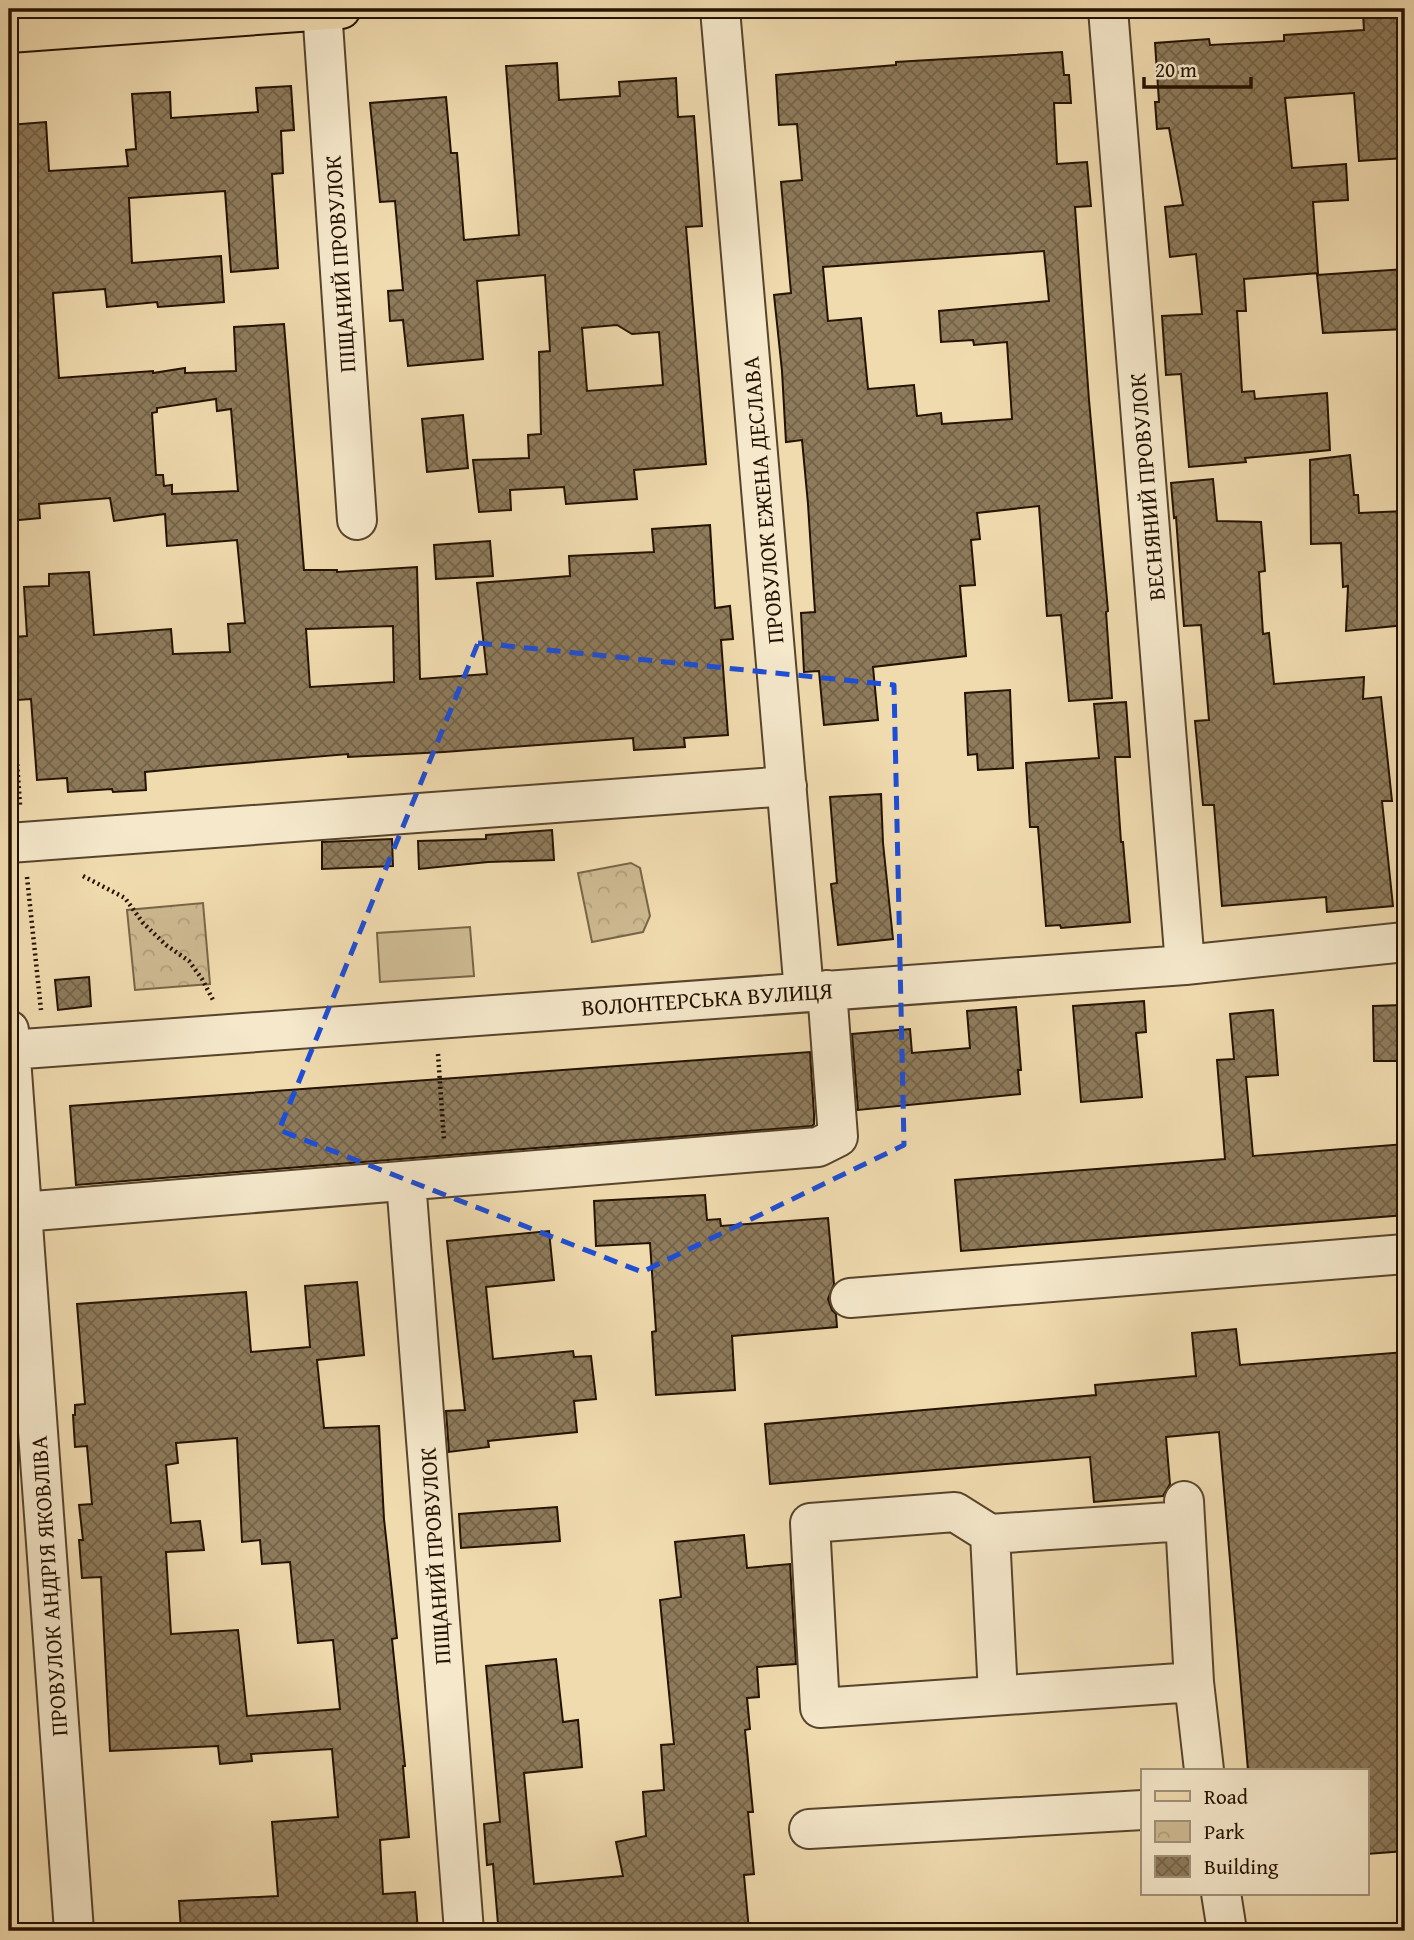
<svg xmlns="http://www.w3.org/2000/svg" width="1414" height="1940" font-family="'Gentium Book Plus',serif">
<style>
.grass{fill:#cdb991;stroke:#786648;stroke-width:2}
.park{fill:url(#park-crowns);stroke:#786648;stroke-width:2}
.building{fill:url(#building-cross-hatch);stroke:#241200;stroke-width:2;fill-rule:evenodd}
.lines{fill:none;stroke-linecap:round;stroke-linejoin:round}
.minor-casing{stroke:#57442c;stroke-width:42}
.major-casing{stroke:#241200;stroke-width:42}
.path{stroke:#241200;stroke-width:4.5;stroke-dasharray:2 3.5;stroke-linecap:butt}
.minor{stroke:#f5e8cb;stroke-width:38}
.major{stroke:#f0dbaf;stroke-width:38}
.marked{fill:none;stroke:#1d4ed8;stroke-width:5;stroke-dasharray:14 9;stroke-linejoin:round}
.labels{text-anchor:middle;stroke-width:5;stroke-linejoin:round;paint-order:stroke}
.street-label{font-size:23px;fill:#241200;stroke:#f5e8cb}
</style>
<defs>
<pattern id="park-crowns" width="20" height="18" patternUnits="userSpaceOnUse" patternTransform="scale(1.75)"><rect width="20" height="18" fill="#cdb991"/><path d="M2 6a3 3 0 1 1 6 0M12 15a3 3 0 1 1 6 0" fill="none" stroke="#b09e7b"/></pattern>
<pattern id="building-cross-hatch" width="8" height="8" patternUnits="userSpaceOnUse" patternTransform="scale(1.75)"><rect width="8" height="8" fill="#8e7b5b"/><path d="M0 0l8 8M0 8l8-8" fill="none" stroke="#746349"/></pattern>
</defs>
<rect width="100%" height="100%" fill="#f0dbaf"/>
<filter id="stains"><feTurbulence type="fractalNoise" baseFrequency=".00286" numOctaves="4"/><feColorMatrix values="0 0 0 0 .2 0 0 0 0 .09 0 0 0 0 .02 0 0 0 .5 -.17"/></filter>
<radialGradient id="worn" r=".72"><stop offset=".6" stop-color="#630" stop-opacity="0"/><stop offset="1" stop-color="#630" stop-opacity=".3"/></radialGradient>
<path class="grass" d="M470 927 474 976 380 982 377 933Z"/>
<path class="park" d="M631 863 640 868 650 916 643 932 592 942 578 873Z
M203 903 210 984 135 990 127 910Z"/>
<path class="building" d="M1405 10V158L1359 161 1354 93 1285 98 1292 168 1346 164 1348 200 1313 202 1318 273 1244 279 1246 311H1237L1242 392 1254 391 1255 399 1327 393 1330 450 1245 458 1246 462 1189 467 1181 374 1166 375 1162 316 1202 314 1196 254 1170 257 1165 207 1183 205 1169 128 1157 129 1155 102H1159L1155 43 1209 39 1210 45 1284 41V35L1364 30 1363 14Z
M1062 52 1064 75H1069L1071 103H1054L1057 164 1087 162 1091 206 1075 207 1089 400 1108 611 1106 612 1112 698 1069 701 1061 615 1047 616 1039 506 977 513 980 539 971 540 975 585 960 586 966 656 873 667 878 720 824 725 819 671 804 672 801 613 815 612 808 504 802 440 786 442 782 371 774 295 791 293 781 182 802 180 797 124 779 125 776 75 896 65V62ZM1044 251 1049 301 939 311 941 342 973 340 974 345 1007 342 1012 419 942 424 941 413 917 416 914 385 868 389 861 318 828 321 823 267Z
M557 63 559 100 620 96 619 82 676 78 678 117 694 116 702 226 686 227 706 464 634 470 637 499 566 504 564 487 510 490 511 510 479 512 473 460 529 458 528 435 541 434 539 352 550 351 545 275 477 281 483 359 408 366 403 320 390 321 388 291 403 290 395 201 380 202 370 103 446 97 451 153H457L464 240 519 235 506 66ZM617 325 632 334 659 332 663 385 587 391 582 328Z
M291 86 294 130 281 131 283 173 272 174 278 268 231 272 225 191 129 198 132 263 221 256 224 302 158 307 157 302 107 307 105 289 53 293 59 378 153 371V373L185 368V373L236 371 234 327 284 324 304 570H337V572L417 567 420 679 487 674 477 583 570 576 569 556 654 552 652 529 710 525 715 608 730 606 733 639 721 640 728 735 684 738 685 747 634 750 633 738 444 752 348 757V754L208 766 145 772 146 790 113 792 112 789 68 792 67 778 37 780 31 699 17 700 13 637 27 636 24 587 49 586V574L89 572 94 635 171 629 173 654 230 652 228 624 245 623 237 540 167 546 165 514 114 521 110 498 39 504 40 518 9 521V485H17L12 418H9V125L46 122 49 171 128 166 126 150 136 149 132 94 170 92 171 118 258 112 256 88ZM216 399 217 411 231 409 238 491 172 494V485L164 486 163 475H156L152 413 157 412V408ZM393 626 394 682 310 687 306 629Z
M1405 269V329L1323 333 1317 275Z
M463 415 468 468 427 472 422 419Z
M1350 455 1354 495H1358L1359 513 1405 511V562H1400L1405 625 1346 631 1348 586 1343 587 1341 543 1311 544 1310 460Z
M1213 479 1217 521 1261 522 1265 571 1259 572 1263 634 1269 633 1274 684 1364 677 1363 699 1381 697 1392 801H1382L1393 906 1327 912 1326 897 1222 906 1214 805H1203L1195 721 1209 720 1201 625 1184 626 1176 517 1174 518 1171 483Z
M490 541 493 576 436 579 434 545Z
M1010 690 1013 768 978 770 977 754 968 755 965 693Z
M1126 702 1130 757H1115L1121 842H1123L1130 922 1061 928 1060 925 1046 926 1038 827H1030L1026 763 1099 758 1094 704Z
M881 794 883 843 893 939 838 945 831 884 837 883 830 797Z
M552 830 554 860 488 862 419 869 418 841 486 839V835Z
M392 839 393 866 322 869V842Z
M89 977 91 1006 58 1010 55 980Z
M1144 1001 1146 1032 1136 1033 1142 1097 1081 1102 1073 1006Z
M1402 1005 1403 1061H1374L1373 1006Z
M1016 1007 1021 1070H1018L1020 1094 858 1110 852 1034 910 1029 912 1053 970 1048 967 1011Z
M1273 1010 1278 1075 1246 1077 1253 1156 1405 1144V1215L961 1251 955 1180 1225 1159 1217 1060 1234 1059 1230 1014Z
M810 1052 814 1114V1124L812 1126 76 1185 70 1106Z
M705 1195 707 1220 720 1219 721 1226 828 1218 834 1284 828 1299 832 1310 836 1314 837 1327 732 1336 735 1390 656 1395 652 1332 656 1331 650 1243 596 1246 594 1201Z
M549 1231 554 1280 486 1287 493 1359 573 1351 574 1357 591 1356 596 1399 574 1401 577 1432 488 1441 489 1447 449 1452 446 1411 465 1410 447 1241Z
M357 1282 364 1355 317 1360 324 1428 379 1426 384 1519 397 1638 392 1639 405 1766H403L409 1837 380 1840 383 1894 415 1892 418 1931H181L179 1901 278 1896 272 1822 338 1817 332 1749 251 1754 252 1761 220 1764 218 1746 110 1751 101 1577 82 1578 79 1540H83L79 1505 92 1504 87 1446 75 1447 73 1415H75V1405L85 1404 77 1304 246 1292 251 1352 310 1347 305 1286ZM237 1438 242 1542 260 1540 262 1564 290 1562 298 1643 333 1640 340 1709 247 1716 238 1630 171 1634 166 1552 204 1550 200 1521 171 1523 166 1465 178 1463 176 1443Z
M1236 1329 1240 1365 1405 1352V1851L1367 1854V1770H1248L1219 1432 1166 1437 1170 1484 1163 1496 1094 1502 1090 1457 770 1484 765 1424 1096 1395 1095 1385 1196 1376 1192 1333Z
M557 1507 560 1541 461 1548 459 1514Z
M744 1535 747 1568 790 1564 796 1664 757 1667 759 1697 747 1698 750 1729 745 1730 753 1812H748L754 1874 744 1875 749 1931H636V1923L510 1931 509 1923 498 1924 493 1864 487 1865 484 1824 500 1822 486 1666 556 1659 563 1722 578 1720 582 1767 524 1773 534 1884 623 1876 616 1842 646 1836 643 1792 664 1790 661 1745 674 1744 660 1600 681 1597 675 1542Z"/>
<g class="lines">
<defs>
<path id="minor" d="M322 9 357 520
M720 9 804 992
M1108 9 1185 965
M9 843 787 786
M9 1030 74 1931
M9 1050 1185 965 1405 942
M406 1181 464 1931
M22 1212 818 1147 838 1137 827 990
M850 1298 1405 1254
M1184 1501 1194 1682 1204 1770
M1185 1521 990 1534 955 1512 810 1523 820 1708 1194 1682
M990 1534 998 1695
M809 1829 1143 1810
M1221 1893 1227 1931"/>
<path id="major" d="M9 33 341 9"/>
</defs>
<use href="#minor" class="minor-casing"/>
<use href="#major" class="major-casing"/>
<path class="path" d="M9 649 20 805
M83 876 125 898 143 923 166 945 189 961 202 979 213 1000
M27 877 41 1010
M438 1054 444 1140"/>
<use href="#minor" class="minor"/>
<use href="#major" class="major"/>
</g>
<path class="marked" d="M478 643 894 685 904 1145 642 1272 279 1130Z"/>
<g class="labels">
<g class="street-label">
<text transform="translate(340 264) rotate(-94)" y="8">ПІЩАНИЙ ПРОВУЛОК</text>
<text transform="translate(1147 487) rotate(-95)" y="8">ВЕСНЯНИЙ ПРОВУЛОК</text>
<text transform="translate(763 500) rotate(-95)" y="8">ПРОВУЛОК ЕЖЕНА ДЕСЛАВА</text>
<text transform="translate(707 999) rotate(-4)" y="8">ВОЛОНТЕРСЬКА ВУЛИЦЯ</text>
<text transform="translate(435 1556) rotate(-94)" y="8">ПІЩАНИЙ ПРОВУЛОК</text>
<text transform="translate(49 1586) rotate(-94)" y="8">ПРОВУЛОК АНДРІЯ ЯКОВЛІВА</text>
</g>
</g>
<rect width="1414" height="1940" fill="none" stroke="#f0dbaf" stroke-width="35"/>
<rect x="10" y="10" width="1393" height="1919" fill="none" stroke="#241200" stroke-width="3.5"/>
<rect x="18" y="18" width="1379" height="1905" fill="none" stroke="#241200" stroke-width="2"/>
<rect x="1141" y="1769" width="228" height="126" fill="#f5e8cb" stroke="#a1927a" stroke-width="2"/>
<rect x="1155" y="1791" width="35" height="10" fill="#f0dbaf" stroke="#a1927a" stroke-width="2"/>
<text x="1204" y="1804" font-size="21" fill="#241200">Road</text>
<rect x="1155" y="1821" width="35" height="21" fill="url(#park-crowns)" stroke="#a1927a" stroke-width="2"/>
<text x="1204" y="1839" font-size="21" fill="#241200">Park</text>
<rect x="1155" y="1856" width="35" height="21" fill="url(#building-cross-hatch)" stroke="#a1927a" stroke-width="2"/>
<text x="1204" y="1874" font-size="21" fill="#241200">Building</text>
<path d="M1144 77v10h107v-10" fill="none" stroke="#241200" stroke-width="3.5"/>
<text x="1155" y="77" font-size="21" fill="#241200" stroke="#f5e8cb" stroke-width="5" paint-order="stroke">20 m</text>
<rect width="100%" height="100%" filter="url(#stains)"/>
<rect width="100%" height="100%" fill="url(#worn)"/>
</svg>
